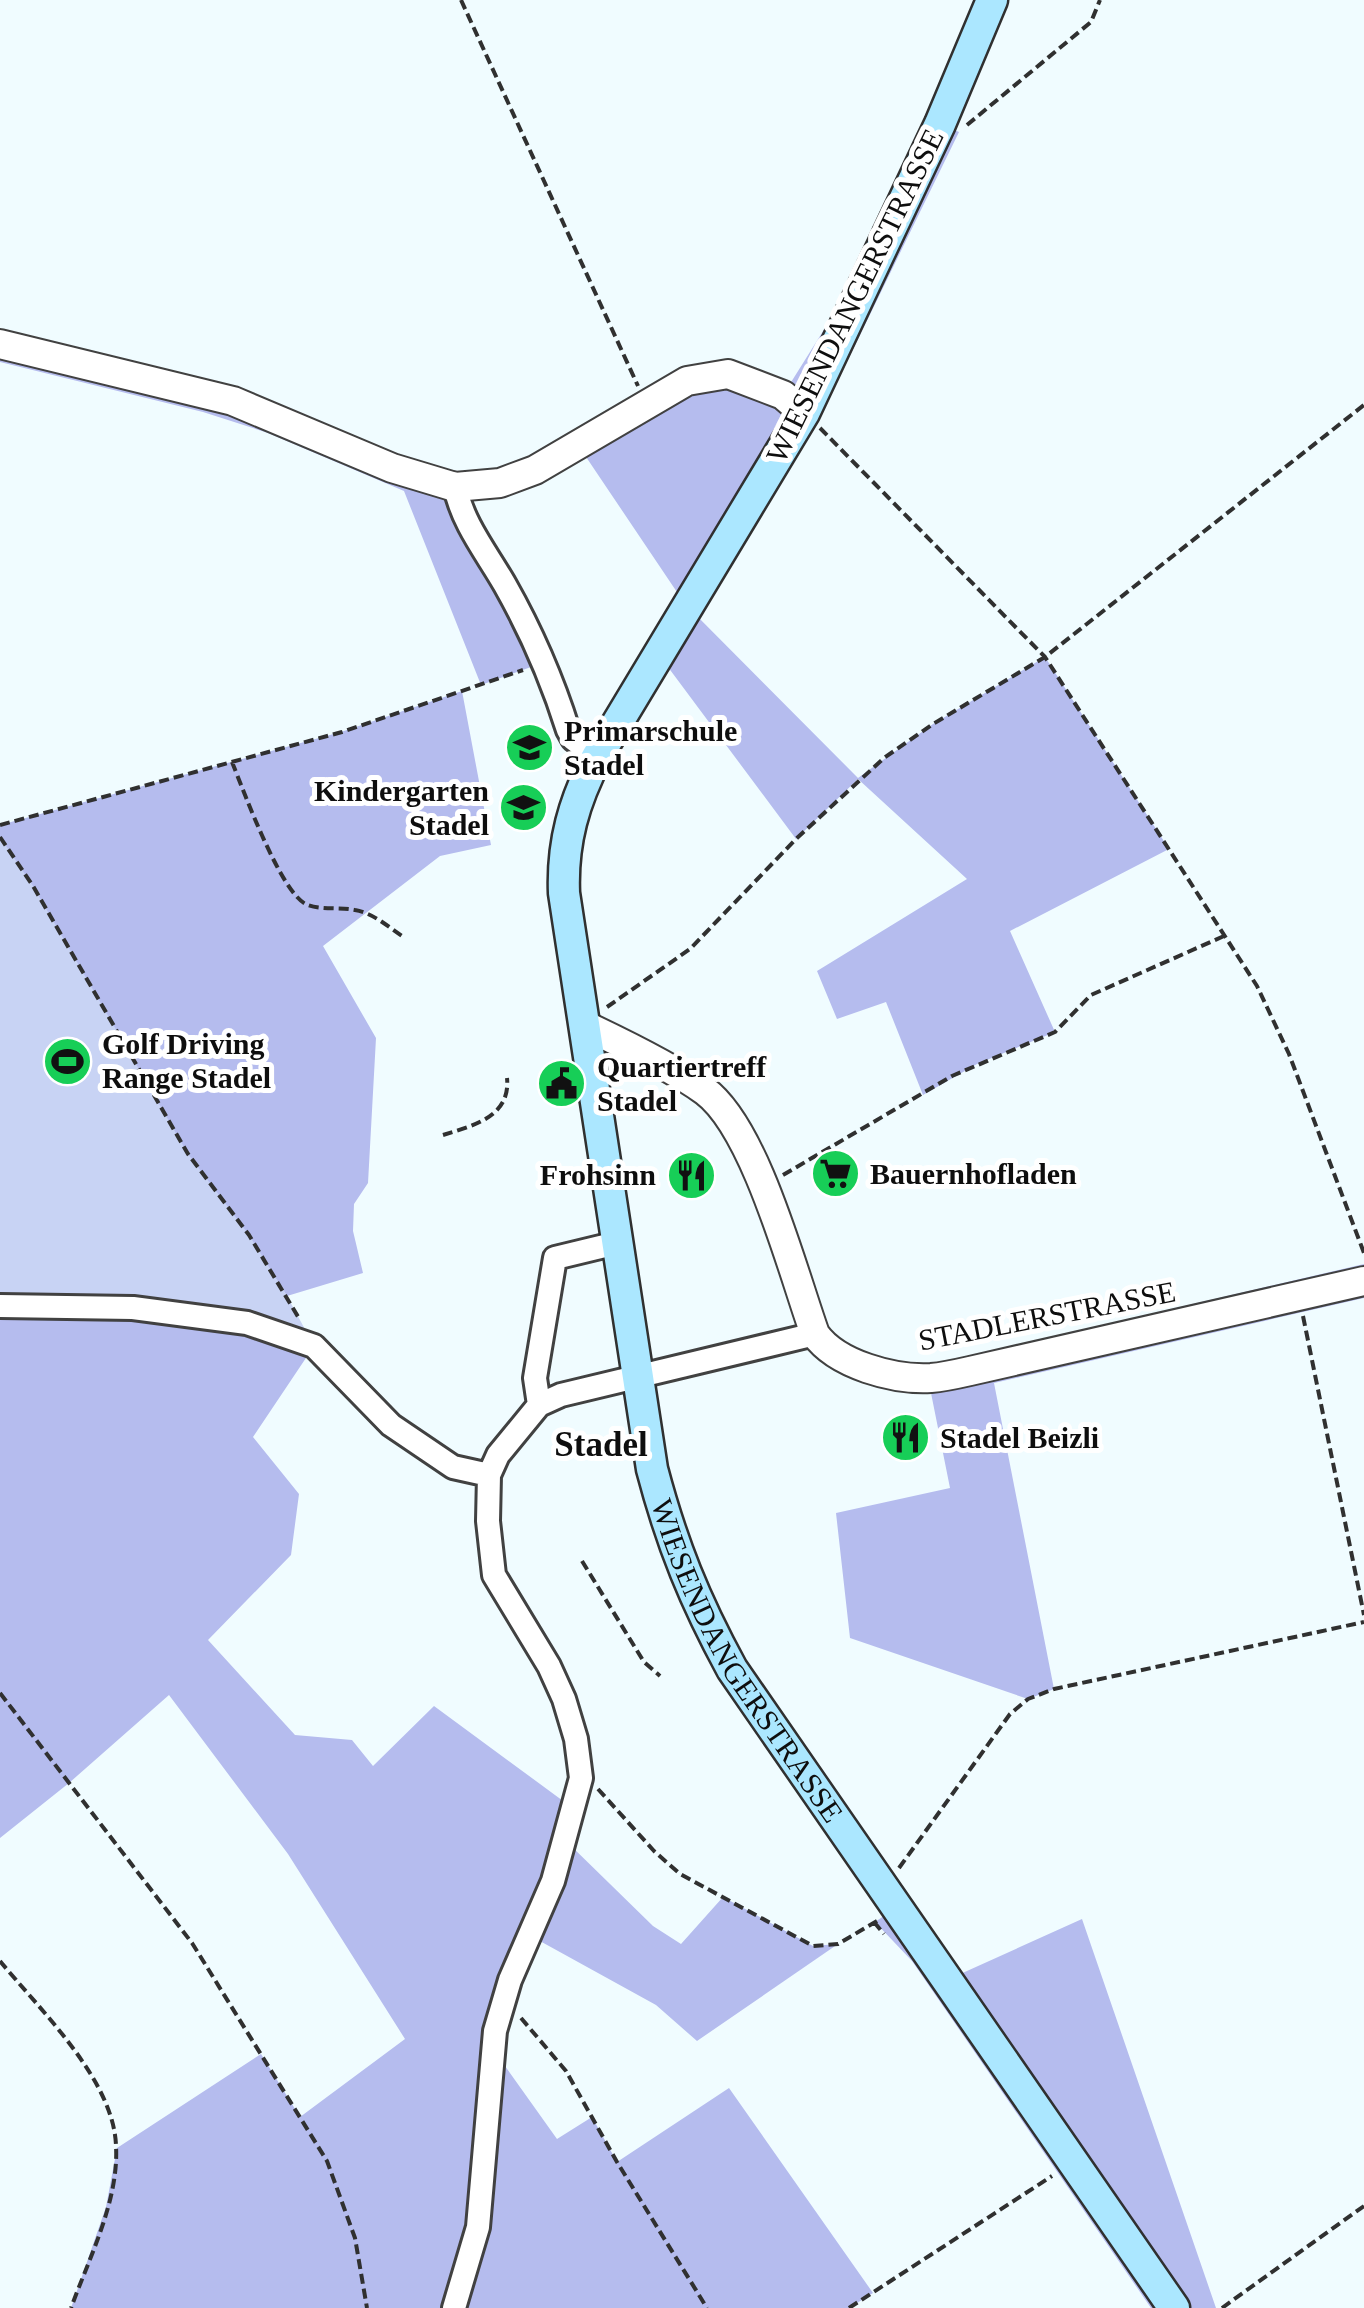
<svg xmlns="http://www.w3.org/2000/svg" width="1364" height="2308" font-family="'Times New Roman',serif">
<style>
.grass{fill:#b5bcee}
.pitch{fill:#c8d3f4}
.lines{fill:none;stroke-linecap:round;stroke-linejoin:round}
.minor-casing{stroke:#414141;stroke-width:28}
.tertiary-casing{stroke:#414141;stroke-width:32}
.secondary-casing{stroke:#303030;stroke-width:35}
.path{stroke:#303030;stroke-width:4;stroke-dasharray:10 5;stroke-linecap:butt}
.minor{stroke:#fff;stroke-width:22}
.tertiary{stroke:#fff;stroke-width:28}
.secondary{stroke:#abe7ff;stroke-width:30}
.labels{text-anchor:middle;stroke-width:10;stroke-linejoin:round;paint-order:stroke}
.street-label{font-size:30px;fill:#0e0e0e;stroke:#fff}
.poi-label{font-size:30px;font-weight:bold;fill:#0e0e0e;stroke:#fff;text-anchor:start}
.quarter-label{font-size:35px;font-weight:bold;fill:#0e0e0e;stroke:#fff}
</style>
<rect width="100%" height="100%" fill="#f0fcff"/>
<path class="grass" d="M940 124 959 132 820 417 804 413 688 607 858 778 933 724 1045 657 1169 849 1010 931 1055 1032 977 1064 923 1095 886 1002 837 1019 817 971 967 879 858 779 796 839 659 655 687 607 578 445 687 381 783 395 825 328 839 333Z
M0 344 117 372 455 487 545 662 481 685 404 491 268 433 203 412 0 362Z
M462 691 491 845 440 856 323 946 376 1038 368 1183 354 1204 353 1231 363 1273 287 1296 254 1245 314 1346 253 1437 299 1494 291 1555 208 1640 295 1735 352 1740 373 1766 434 1706 574 1809 566 1841 653 1926 681 1944 723 1897 813 1946 838 1944 697 2041 656 2005 529 1935 495 2052 557 2139 592 2117 617 2162 729 2088 873 2293 849 2308H71L106 2207 117 2148 261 2054 300 2117 405 2039 288 1854 169 1695 69 1783 0 1838V825L341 732Z
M1364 1264V1298L994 1383 1054 1689 1028 1699 850 1638 836 1513 950 1488 928 1378 1015 1361 1027 1343Z
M897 1907 947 1980 1082 1919 1216 2308H1151L912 1961 875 1922Z"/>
<path class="pitch" d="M0 837 33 886 188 1154 249 1235 287 1296 314 1346 247 1323 0 1306Z"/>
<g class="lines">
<defs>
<path id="minor" d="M455 487C463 524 486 552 505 585 531 631 552 679 568 730L573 739 597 757
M0 1306 133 1308 247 1323 314 1346 391 1425 453 1467 489 1475
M539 1405 535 1378 555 1258 617 1243
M454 2308 478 2227 495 2031 510 1980 553 1881 581 1778 576 1739 564 1699 549 1666 494 1575 488 1521 489 1475 498 1455 539 1405 561 1395 815 1334"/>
<path id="tertiary" d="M0 344 233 401 392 468 455 487 500 483 535 470 687 381 728 374 783 395 804 413
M584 1025C618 1041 675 1069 705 1091 756 1129 793 1273 815 1334 837 1365 894 1380 931 1378 944 1377 957 1374 970 1371L1364 1281"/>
<g id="secondary">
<path id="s1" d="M992 0 940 124 804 413 597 757C574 801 562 842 564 893L652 1469C672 1545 695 1601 732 1669L1174 2308"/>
</g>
</defs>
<use href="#minor" class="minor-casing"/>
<use href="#tertiary" class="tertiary-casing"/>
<use href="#secondary" class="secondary-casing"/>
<path class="path" d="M461 0 638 386
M967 125 1091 22 1100 0
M820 428 1045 657 1257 986 1289 1054 1364 1253
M232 762C243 789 282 897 308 905 322 910 340 907 355 910 373 913 387 926 402 936
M0 825 342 732 523 670
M0 837 33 886 188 1154 249 1235 300 1320
M607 1007 690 949 796 839 884 758 933 724 1045 657 1364 405
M443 1135C472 1126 511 1117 507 1078
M783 1175 952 1076 1055 1032 1091 995 1224 936
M1303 1316 1364 1615
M582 1561 644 1662 660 1676
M0 1693 192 1943 327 2161 355 2238 367 2308
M598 1789 654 1851 680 1874 813 1946 838 1944 877 1921
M899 1868 1010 1714 1028 1699 1054 1689 1364 1622
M874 1922 884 1934
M0 1961C40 2010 114 2080 116 2146 119 2201 89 2258 71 2308
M521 2018 566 2071 617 2162 707 2308
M849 2308 1052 2176
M1222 2308 1364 2206"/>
<use href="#minor" class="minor"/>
<use href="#tertiary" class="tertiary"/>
<use href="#secondary" class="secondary"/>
</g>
<defs>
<symbol id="school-disc" viewBox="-11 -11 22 22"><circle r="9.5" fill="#17ce57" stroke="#fff"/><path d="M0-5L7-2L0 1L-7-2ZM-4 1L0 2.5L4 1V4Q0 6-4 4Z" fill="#111"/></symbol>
<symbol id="stadium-disc" viewBox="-11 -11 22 22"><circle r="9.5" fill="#17ce57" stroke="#fff"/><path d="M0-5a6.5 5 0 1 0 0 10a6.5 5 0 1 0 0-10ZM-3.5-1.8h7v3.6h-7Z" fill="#111"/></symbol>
<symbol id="civic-disc" viewBox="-11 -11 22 22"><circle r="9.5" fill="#17ce57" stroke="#fff"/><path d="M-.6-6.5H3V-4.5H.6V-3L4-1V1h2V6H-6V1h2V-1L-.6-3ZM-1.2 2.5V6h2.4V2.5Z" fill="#111"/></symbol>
<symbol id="supermarket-disc" viewBox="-11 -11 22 22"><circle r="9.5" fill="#17ce57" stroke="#fff"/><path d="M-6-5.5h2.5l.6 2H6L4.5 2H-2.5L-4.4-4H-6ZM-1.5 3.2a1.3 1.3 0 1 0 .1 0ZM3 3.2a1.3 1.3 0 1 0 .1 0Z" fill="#111"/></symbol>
<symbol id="restaurant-disc" viewBox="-11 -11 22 22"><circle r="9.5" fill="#17ce57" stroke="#fff"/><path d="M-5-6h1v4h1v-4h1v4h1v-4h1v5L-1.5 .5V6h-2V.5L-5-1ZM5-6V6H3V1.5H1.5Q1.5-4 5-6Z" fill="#111"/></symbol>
</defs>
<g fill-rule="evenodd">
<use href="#school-disc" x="502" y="720" width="55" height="55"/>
<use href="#school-disc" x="496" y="780" width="55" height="55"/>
<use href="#stadium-disc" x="40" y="1034" width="55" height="55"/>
<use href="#civic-disc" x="534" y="1056" width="55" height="55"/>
<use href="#supermarket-disc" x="808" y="1146" width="55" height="55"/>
<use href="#restaurant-disc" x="664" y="1148" width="55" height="55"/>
<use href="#restaurant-disc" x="878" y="1410" width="55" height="55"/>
</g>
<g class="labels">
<g class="street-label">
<text transform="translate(855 296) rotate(-64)" y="10">WIESENDANGERSTRASSE</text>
<text transform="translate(1047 1316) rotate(-11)" y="10">STADLERSTRASSE</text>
<text dy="10" stroke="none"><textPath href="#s1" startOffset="1795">WIESENDANGERSTRASSE</textPath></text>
</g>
<g class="poi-label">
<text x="564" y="741">Primarschule<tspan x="564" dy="34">Stadel</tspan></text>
<text x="489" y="801" text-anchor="end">Kindergarten<tspan x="489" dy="34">Stadel</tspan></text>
<text x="102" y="1054">Golf Driving<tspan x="102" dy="34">Range Stadel</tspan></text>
<text x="597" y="1077">Quartiertreff<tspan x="597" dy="34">Stadel</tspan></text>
<text x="870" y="1184">Bauernhofladen</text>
<text x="656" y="1185" text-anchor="end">Frohsinn</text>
<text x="940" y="1448">Stadel Beizli</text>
</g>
<g class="quarter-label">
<text x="601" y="1456">Stadel</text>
</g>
</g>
</svg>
